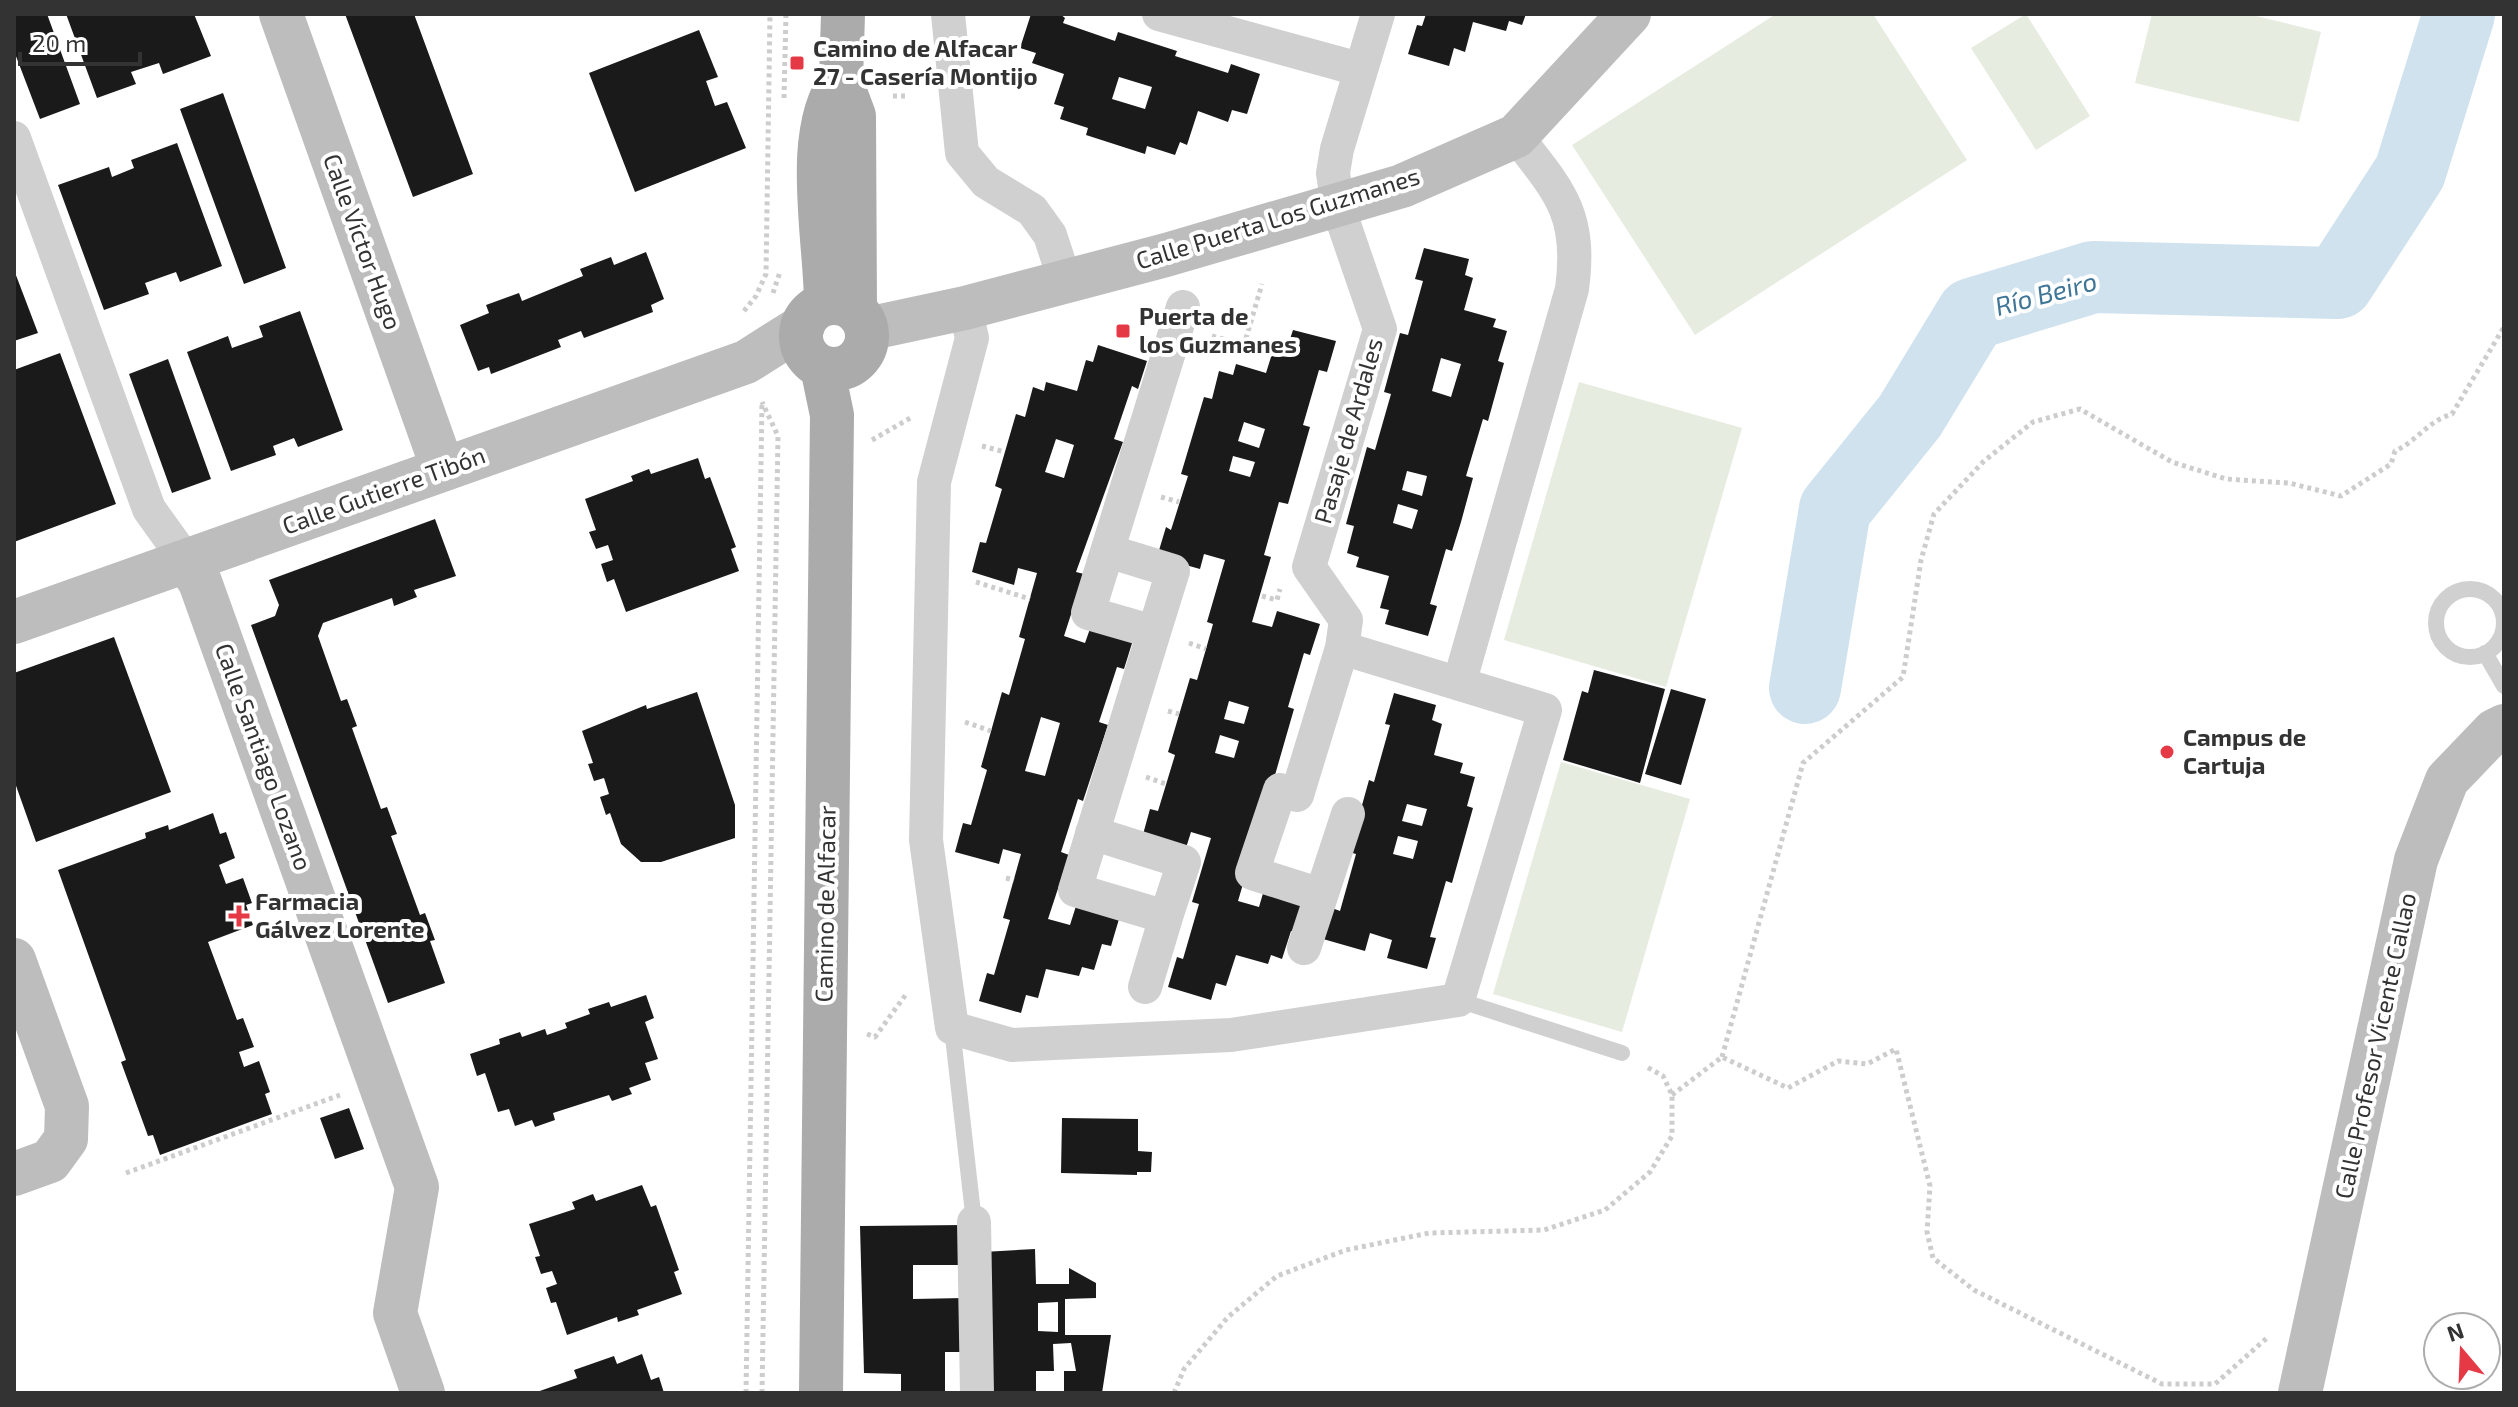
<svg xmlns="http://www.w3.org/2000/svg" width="2518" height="1407" font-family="'Exo 2',sans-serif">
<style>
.green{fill:#e6ecdf}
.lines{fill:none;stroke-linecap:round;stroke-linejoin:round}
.river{stroke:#cfe2ee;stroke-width:72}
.building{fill:#1a1a1a;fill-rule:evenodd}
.path{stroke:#cdcdcd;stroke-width:5;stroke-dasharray:4 4;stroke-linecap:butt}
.lane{stroke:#d0d0d0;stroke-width:16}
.street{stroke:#d0d0d0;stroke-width:34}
.secondary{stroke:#bdbdbd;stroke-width:44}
.primary{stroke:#ababab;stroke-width:44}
.poi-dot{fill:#e63946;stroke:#fff;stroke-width:3}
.labels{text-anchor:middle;stroke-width:8;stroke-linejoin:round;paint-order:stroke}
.poi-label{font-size:24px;font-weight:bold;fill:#333;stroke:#fff;text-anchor:start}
.street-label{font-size:24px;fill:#333;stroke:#fff}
.water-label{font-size:26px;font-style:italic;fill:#3f7597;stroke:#fff}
</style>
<rect width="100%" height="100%" fill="#fff"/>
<path class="green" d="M1776 14H1873L1967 160 1695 335 1572 145Z
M2026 14 2090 116 2036 150 1971 48Z
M2152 14H2248L2321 32 2299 122 2135 83Z
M1579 382 1742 428 1666 687 1504 640Z
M1561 762 1690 799 1622 1032 1493 994Z"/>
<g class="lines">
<path class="river" d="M1805 688 1835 509 1910 416 1972 314 2093 277 2338 283 2410 172 2459 14"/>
</g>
<path class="building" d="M14 14H47L80 104 40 119 14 51Z
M66 14H194L211 56 163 74 159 63 131 72 136 84 97 98Z
M345 14H414L473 174 413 197Z
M1031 14H1060L1065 18 1063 23 1115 41 1118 32 1177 51 1175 56 1228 73 1231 64 1260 74 1247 114 1232 110 1228 122 1198 111 1187 145 1180 142 1175 155 1147 146 1145 154 1086 135 1088 128 1060 119 1064 107 1054 104 1064 74 1032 63 1036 53 1020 48ZM1119 77 1152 87 1145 109 1112 99Z
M1426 14H1526L1522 25 1509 21 1506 31 1473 22 1465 52 1454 48 1449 66 1408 54 1417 25 1422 26Z
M699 30 718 77 706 81 715 106 727 102 746 148 635 192 589 73Z
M223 93 286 268 244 284 180 109Z
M177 143 222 266 180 282 176 272 145 283 149 294 104 310 58 185 109 167 112 177 134 168 131 160Z
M1424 248 1469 259 1465 275 1473 278 1464 310 1496 319 1493 327 1507 331 1498 361 1504 363 1488 421 1483 419 1466 476 1473 478 1461 522 1452 551 1446 549 1430 604 1437 606 1428 636 1385 624 1389 610 1380 608 1389 576 1356 567 1359 557 1347 553 1354 526 1346 524 1367 447 1375 450 1391 394 1384 392 1400 333 1408 335 1423 281 1415 279ZM1441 358 1461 364 1451 397 1432 391ZM1407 471 1427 476 1422 496 1402 490ZM1398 504 1418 510 1412 529 1393 523Z
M646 252 664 299 651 305 653 312 584 338 581 331 558 340 561 347 491 374 489 367 478 371 460 325 489 313 486 305 519 293 522 301 583 276 580 269 611 257 614 265Z
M14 270 38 333 14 341Z
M300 311 343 430 298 447 294 438 273 446 276 455 231 471 187 352 228 336 232 348 263 337 259 326Z
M1293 330 1336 341 1327 372 1319 370 1303 425 1310 427 1288 504 1279 502 1264 555 1271 557 1252 622 1272 627 1277 611 1320 624 1310 655 1304 653 1288 707 1294 709 1273 782 1266 780 1249 838 1256 840 1238 901 1259 907 1264 890 1308 903 1299 933 1291 931 1282 959 1271 955 1268 964 1236 955 1226 986 1216 983 1211 1000 1168 987 1177 957 1183 959 1199 904 1192 902 1211 838 1191 832 1185 851 1142 838 1150 809 1158 811 1175 755 1168 752 1190 678 1197 680 1206 649 1213 624 1207 622 1225 560 1204 554 1200 569 1157 557 1166 527 1171 530 1188 476 1181 474 1204 397 1212 399 1219 371 1233 375 1236 364 1266 373 1275 344 1287 348ZM1244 422 1265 429 1259 448 1238 441ZM1233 456 1255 462 1250 477 1229 471ZM1229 701 1249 707 1244 724 1224 719ZM1220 735 1239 741 1234 758 1215 753Z
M1098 345 1147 361 1138 389 1132 386 1114 439 1123 442 1076 572 1084 574 1064 636 1085 643 1091 626 1133 640 1124 669 1117 667 1099 722 1108 725 1083 801 1078 799 1061 852 1069 855 1048 919 1070 925 1076 906 1119 919 1111 946 1102 944 1094 970 1082 967 1079 976 1046 969 1038 998 1026 995 1021 1013 979 1001 987 973 994 975 1010 920 1003 918 1021 854 1003 849 999 864 955 852 963 823 971 825 987 770 981 767 1002 692 1009 695 1025 639 1019 637 1037 573 1018 568 1014 585 972 572 980 542 986 543 1002 489 995 486 1016 414 1025 417 1033 387 1044 391 1046 382 1077 391 1086 360 1093 362ZM1056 439 1074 445 1064 478 1045 472ZM1041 717 1060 723 1045 776 1025 771Z
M60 353 116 504 14 542V370Z
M168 359 211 479 172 493 129 374Z
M698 458 705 479 710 477 736 547 731 549 739 571 626 612 614 579 607 582 601 564 613 560 608 545 596 549 589 532 596 530 585 499 633 481 631 476 649 469 651 474Z
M435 519 456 576 414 590 417 597 394 606 392 598 323 623 318 636 341 701 347 699 357 726 352 728 381 809 387 807 397 834 391 836 420 915 425 913 435 940 430 941 445 983 388 1003 251 625 275 616 279 605 269 580Z
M114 637 171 792 36 842 14 780V673Z
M1594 670 1665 689 1640 783 1563 760 1582 691 1588 693Z
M1671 689 1706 699 1681 785 1645 774Z
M697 692 735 805V838L661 862H641L621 844 610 813 606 815 600 797 609 794 604 778 594 781 588 764 593 763 582 731 646 705 647 709Z
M1394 693 1436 705 1432 720 1442 724 1434 755 1463 763 1460 773 1475 777 1467 806 1473 808 1452 883 1446 881 1430 937 1436 938 1427 969 1387 958 1392 940 1370 933 1365 951 1323 939 1332 908 1340 911 1356 854 1349 852 1369 780 1374 782 1390 725 1385 724ZM1407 804 1427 809 1422 826 1402 821ZM1398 836 1418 841 1413 859 1393 854Z
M213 813 220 834 226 832 235 858 219 865 226 884 243 878 252 903 246 905 253 925 208 942 237 1020 243 1018 254 1047 239 1052 244 1067 259 1061 270 1092 265 1094 272 1114 160 1155 153 1135 148 1136 121 1062 126 1060 58 870 146 838 145 833 168 825 169 830Z
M646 995 654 1018 645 1022 658 1059 645 1063 651 1080 629 1088 632 1094 612 1101 609 1095 553 1113 555 1120 535 1127 532 1120 515 1126 509 1109 498 1112 485 1073 477 1076 470 1054 500 1044 499 1039 520 1032 522 1037 545 1029 547 1035 567 1028 565 1023 590 1014 588 1009 609 1002 611 1007Z
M349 1108 364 1149 335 1159 320 1118Z
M1062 1118 1138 1119V1151L1152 1152 1151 1172H1137V1175L1061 1173Z
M642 1185 651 1207 656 1205 679 1270 674 1272 682 1294 637 1310 639 1315 618 1322 617 1317 567 1335 556 1302 551 1303 546 1288 557 1284 552 1271 541 1274 535 1257 540 1256 529 1224 575 1209 572 1202 593 1194 596 1201Z
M965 1225 964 1265H913V1299L964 1298 965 1352H945V1393H901V1374L864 1373 860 1226Z
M1035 1249 1036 1284H1069V1268L1096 1283V1298L1065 1299V1335H1111L1102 1393H1064V1371H1076L1071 1343 1053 1344 1054 1371H1036V1393H985L983 1252ZM1058 1302V1332L1038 1331V1303Z
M642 1354 651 1380 659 1377 664 1393H534L577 1378 574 1370 614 1356 617 1364Z"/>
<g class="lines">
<path class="path" d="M893 96H908
M784 98 786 14
M773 293 780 272
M744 311 756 296 766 274 770 14
M1212 336 1244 345 1262 284
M872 440 912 417
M982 446 1005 452
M1161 497 1179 502
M976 582 1030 599
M1262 596 1277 600 1280 589
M1189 643 1206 649
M1168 711 1179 714
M965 722 991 731
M1146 777 1166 784
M1006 878 1014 880
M867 1034 875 1037 907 993
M1722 1057 1803 763 1903 677 1921 560 1934 514 1984 461 2033 422 2080 409 2172 462 2226 479 2289 483 2341 496 2391 464 2395 451C2417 441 2428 421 2452 414L2504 327
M1672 1095 1722 1057 1788 1088 1838 1061 1867 1064 1896 1049 1930 1186 1927 1232 1933 1258 1974 1290 2162 1384H2215L2268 1337
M126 1173 340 1095
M746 1393 762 403
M762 1393 778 436 762 402
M1174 1393 1184 1369 1228 1317 1277 1276 1346 1250 1429 1233 1544 1230 1605 1210 1650 1172 1672 1136V1095L1663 1076 1645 1066"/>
<path class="lane" d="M2436 623a34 34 0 1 1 68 0a34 34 0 1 1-68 0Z
M2485 653 2504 686
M1458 1000 1622 1053
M952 1028 974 1222"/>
<path class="street" d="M948 14 962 153 986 182 1032 210 1050 235 1065 281
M1159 14 1348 66
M14 138 149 509 187 562
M965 308 972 338 934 482 926 840 952 1028 1012 1045 1231 1035 1458 1000 1545 710 1342 648
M1108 551 1173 571 1154 632
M1459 684 1572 289C1582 214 1560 192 1516 136
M1280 790 1252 873 1321 895
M1297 795 1342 648 1346 620 1309 567 1380 329 1338 207 1333 173 1337 149 1378 14
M1092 833 1184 862 1166 917
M1304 948 1348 814
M1145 987 1166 917 1075 890 1154 632 1088 613 1183 307
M974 1222 977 1393"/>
<path class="secondary" d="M281 14 443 469
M867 329 965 308 1166 255 1402 186 1516 136 1629 14
M187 562 200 582 417 1187 395 1313 423 1393
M14 622 746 362 803 326
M14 960 67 1106 66 1139 50 1161 14 1174
M2300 1393 2416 860 2447 780 2494 731 2504 726"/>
<path class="primary" d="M843 14 841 81 854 116 855 310
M801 336a33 33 0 1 1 66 0a33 33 0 1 1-66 0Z
M826 304C826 241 802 132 841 81
M821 1393 832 415 822 367"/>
</g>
<g class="poi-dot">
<rect x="789" y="55" width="16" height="16" rx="4"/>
<rect x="1115" y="323" width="16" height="16" rx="4"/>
<circle cx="2167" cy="752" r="8"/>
<path d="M235 904h8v8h8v8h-8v8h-8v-8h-8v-8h8z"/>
</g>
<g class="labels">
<g class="poi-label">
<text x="813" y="57">Camino de Alfacar<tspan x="813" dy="28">27 - Casería Montijo</tspan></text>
<text x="1139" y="325">Puerta de<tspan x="1139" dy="28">los Guzmanes</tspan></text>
<text x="2183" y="746">Campus de<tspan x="2183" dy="28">Cartuja</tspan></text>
<text x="255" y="910">Farmacia<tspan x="255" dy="28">Gálvez Lorente</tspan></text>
</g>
<g class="street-label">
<text transform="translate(1278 219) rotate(-17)" y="8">Calle Puerta Los Guzmanes</text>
<text transform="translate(362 242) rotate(70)" y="8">Calle Víctor Hugo</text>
<text transform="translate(1349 431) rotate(-74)" y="8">Pasaje de Ardales</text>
<text transform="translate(384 491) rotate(-20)" y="8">Calle Gutierre Tibón</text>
<text transform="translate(263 757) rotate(70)" y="8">Calle Santiago Lozano</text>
<text transform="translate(826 904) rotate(-89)" y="8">Camino de Alfacar</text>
<text transform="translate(2376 1046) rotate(-78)" y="8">Calle Profesor Vicente Callao</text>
</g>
<g class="water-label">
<text transform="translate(2046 294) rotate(-15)" y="9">Río Beiro</text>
</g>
</g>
<rect width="2518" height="1407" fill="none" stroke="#333333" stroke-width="32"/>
<g transform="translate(2462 1351) rotate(341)"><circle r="38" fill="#ffffff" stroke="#adadad" stroke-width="2"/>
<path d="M0-6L14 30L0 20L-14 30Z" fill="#e63946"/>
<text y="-12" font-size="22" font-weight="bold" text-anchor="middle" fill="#333333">N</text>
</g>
<path d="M20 52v12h120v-12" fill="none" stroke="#333333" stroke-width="4"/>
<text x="32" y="52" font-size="24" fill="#333333" stroke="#ffffff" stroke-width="6" paint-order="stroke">20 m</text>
</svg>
